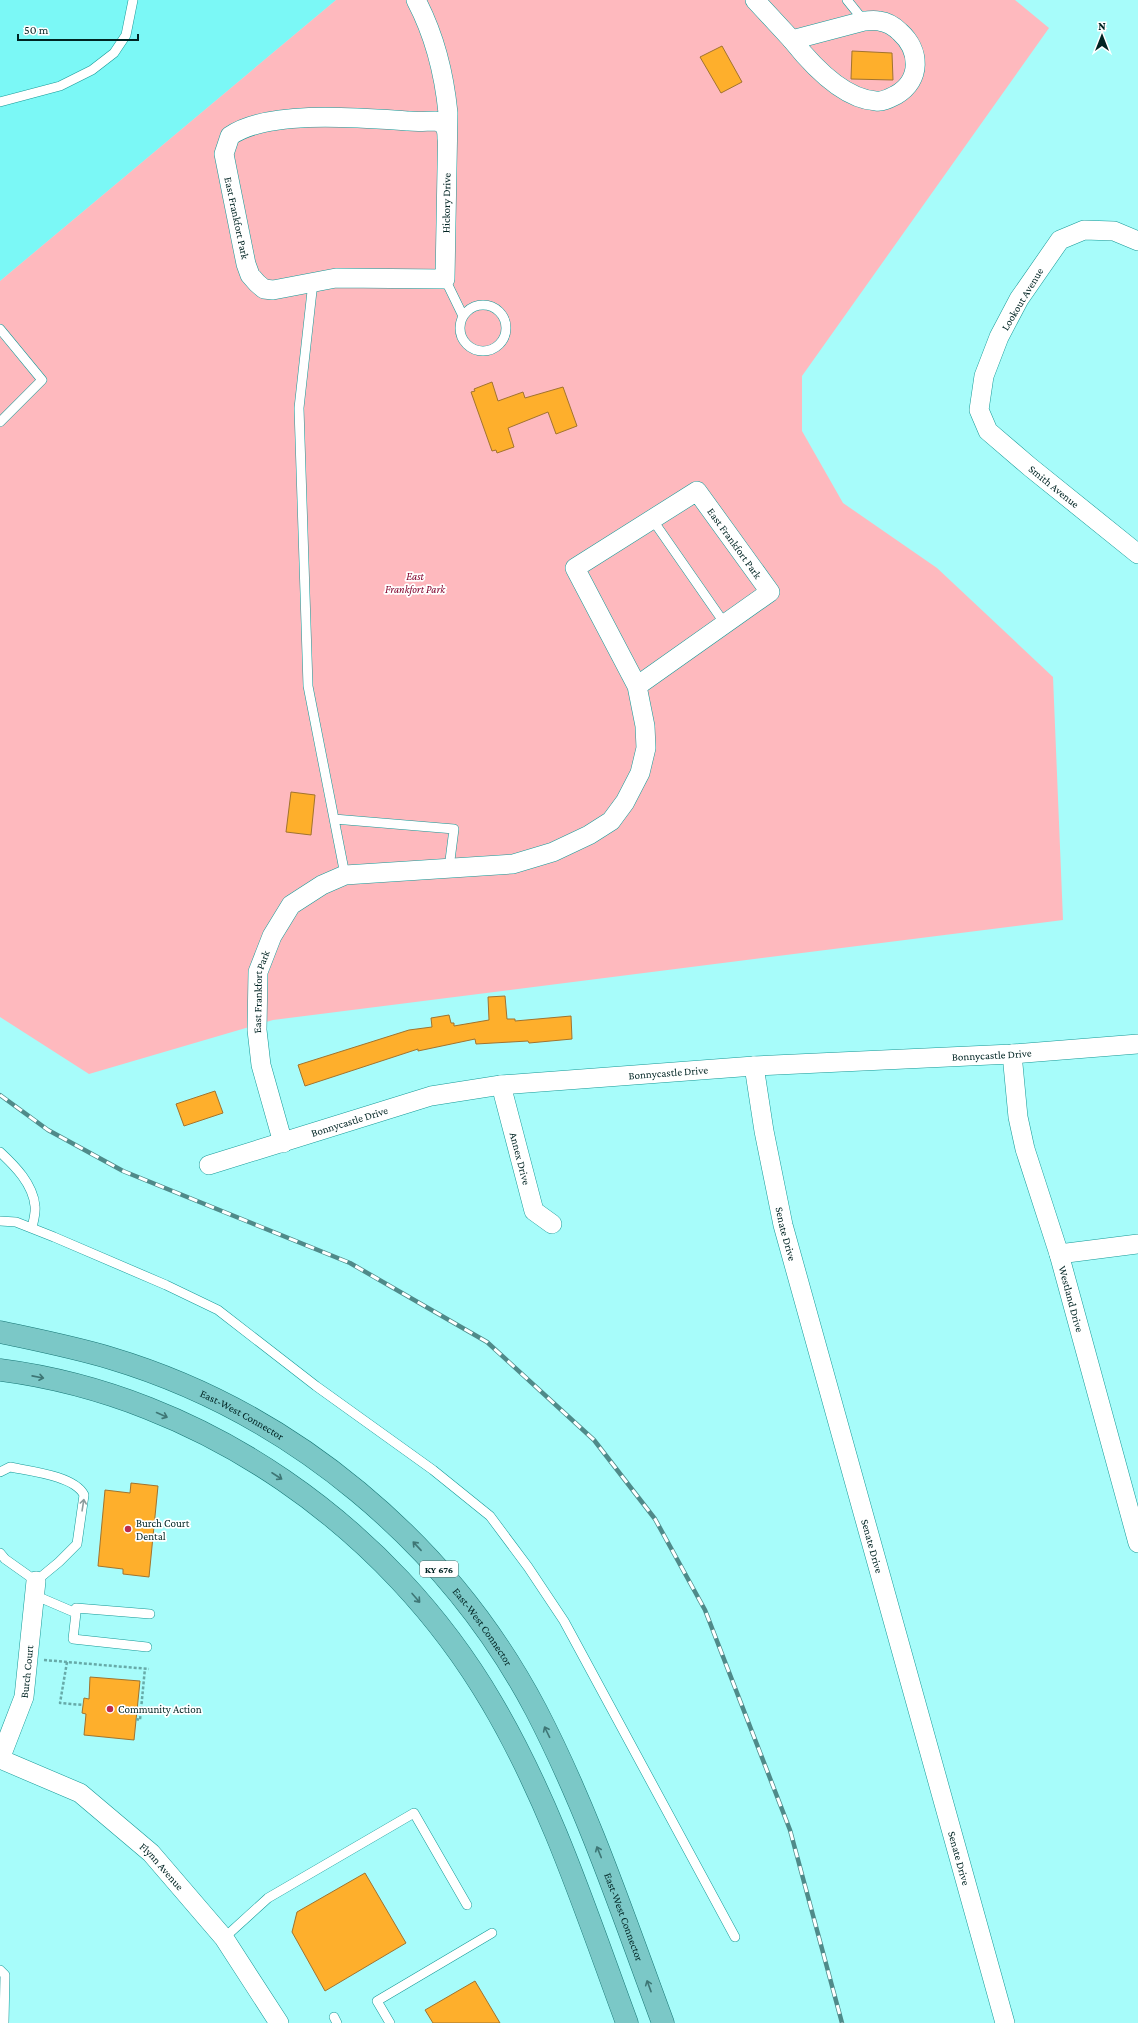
<svg xmlns="http://www.w3.org/2000/svg" width="1138" height="2023" font-family="'Crimson Pro',serif">
<style>
.built{fill:#7bf8f6}
.green{fill:#feb9be}
.building{fill:#feaf2c;stroke:#a1732e}
.lines{fill:none;stroke-linecap:round;stroke-linejoin:round}
.service-casing{stroke:#149997;stroke-width:10}
.minor-casing{stroke:#149997;stroke-width:20}
.primary-casing{stroke:#177776;stroke-width:23}
.path{stroke:#67aaa8;stroke-width:2.5;stroke-dasharray:3 2;stroke-linecap:butt}
.service{stroke:#fff;stroke-width:9}
.minor{stroke:#fff;stroke-width:19}
.primary{stroke:#7bc8c7;stroke-width:22}
.rail-casing{stroke:#4f8a89;stroke-width:4.5}
.rail{stroke:#fff;stroke-width:3;stroke-dasharray:9;stroke-linecap:butt}
.oneway{stroke:#3e7675}
.oneway2{stroke:#8c9c9c}
.poi-dot{fill:#bc2b4c;stroke:#fff;stroke-width:1.5}
.labels{text-anchor:middle;stroke-width:3.5;stroke-linejoin:round;paint-order:stroke}
.shield{fill:#fff;stroke:#4c6665;stroke-width:1}
.shield-label{font-size:10px;font-weight:bold;fill:#002423}
.street-label{font-size:11px;fill:#002423;stroke:#fff}
.park-label{font-size:11px;font-style:italic;fill:#80012a;stroke:#fff}
.poi-label{font-size:11px;fill:#002423;stroke:#fff;text-anchor:start}
</style>
<rect width="100%" height="100%" fill="#a7fcfa"/>
<path class="built" d="M0 0H336L0 281Z"/>
<path class="green" d="M336 0H1015L1049 28 802 376V431L843 503 937 568 1053 677 1063 920 273 1020 89 1074 0 1017V281Z"/>
<path class="building" d="M722 46 742 82 721 93 700 57Z
M852 51 892 53 893 80 851 79Z
M492 382 498 401 523 392 525 398 563 387 577 426 556 434 548 412 508 428 514 447 497 453 496 450 492 451 471 392 475 391 474 389Z
M291 792 315 795 311 835 286 832Z
M505 996 507 1019H515V1021L571 1016 572 1039 529 1043 528 1041 476 1044 475 1039 418 1051V1049L305 1086 298 1065 409 1030 432 1027 431 1018 449 1015 451 1023H454V1026L489 1020 488 997Z
M215 1091 223 1113 184 1126 176 1104Z
M131 1483 158 1486 149 1577 123 1574V1569L98 1566 105 1490 130 1493Z
M90 1677 140 1681 134 1740 84 1735 86 1714 82 1713 84 1698 89 1699Z
M365 1873 406 1943 325 1991 292 1932 297 1912Z
M475 1981 500 2023H433L425 2010Z"/>
<g class="lines">
<defs>
<path id="service" d="M847 0 864 21
M0 102 60 86 92 70 114 53 126 35 133 0
M445 279 463 316
M313 282 299 408 308 686 345 875
M460 328a23 23 0 1 1 46 0a23 23 0 1 1-46 0Z
M0 329 42 380 0 422
M652 519 725 624
M334 819 454 829 449 868
M0 1152C15 1166 33 1184 35 1206 36 1213 33 1222 32 1228
M0 1221 16 1222 54 1237 166 1285 218 1310 316 1386 433 1470 490 1516 528 1567 564 1621 735 1937
M0 1472 10 1467C30 1471 75 1476 84 1495L77 1544 59 1562 36 1581 5 1559 0 1553
M34 1595 76 1613 73 1639 147 1647
M76 1613V1608L150 1614
M224 1938 268 1898 414 1813 467 1905
M0 1970 5 1975 4 2023
M334 2017 337 2023
M390 2023 377 2001 492 1933"/>
<g id="minor">
<path d="M416 0C435 36 444 72 448 113L445 279 336 278 273 290 264 289 257 283 250 275 246 264 224 154 230 136C268 109 363 118 409 121 418 122 427 121 436 121 446 124 447 129 447 139"/>
<path d="M755 0 792 40"/>
<path d="M864 21C868 21 874 20 879 21 887 22 894 26 900 32 920 50 922 80 896 95 890 98 883 102 876 101 843 99 811 64 792 40Z"/>
<path id="s1" d="M1138 241 1114 231 1084 230 1060 240 1019 299 999 337 984 376 979 410 988 431 1030 467 1138 554"/>
<path id="s2" d="M1012 1054 1018 1117 1025 1149 1059 1254 1138 1543"/>
<path id="s3" d="M754 1066 764 1131 783 1225 1005 2023"/>
<path id="s4" d="M501 1085 534 1211 552 1224"/>
<path id="s5" d="M283 1143 261 1065 257 1030 258 972 272 936 291 905 322 885 345 875 513 864 553 852 589 835 611 821 625 802 640 773 646 748 645 726 637 686 575 568 697 491 770 592 637 686"/>
<path id="s6" d="M209 1165 431 1096 501 1085 754 1066 1012 1054 1138 1044"/>
<path d="M1059 1254 1138 1244"/>
<path id="s7" d="M0 1759 80 1793 151 1853 224 1938 279 2023"/>
<path id="s8" d="M0 1759 24 1697 36 1581"/>
</g>
<g id="primary">
<path id="s9" d="M0 1332C37 1340 73 1347 110 1358 291 1412 448 1543 536 1710 588 1810 624 1918 663 2023"/>
<path d="M0 1370C203 1396 389 1527 492 1703 551 1803 587 1915 627 2023"/>
</g>
</defs>
<use href="#service" class="service-casing"/>
<use href="#minor" class="minor-casing"/>
<use href="#primary" class="primary-casing"/>
<path class="path" d="M44 1660 149 1669
M67 1662 60 1703 83 1705
M136 1719 140 1720 145 1668"/>
<use href="#service" class="service"/>
<use href="#minor" class="minor"/>
<use href="#primary" class="primary"/>
<defs>
<path id="rail" d="M0 1095 48 1130 123 1171 350 1263 487 1342 594 1440 655 1519 705 1610 790 1830 842 2023"/>
</defs>
<use href="#rail" class="rail-casing"/>
<use href="#rail" class="rail"/>
</g>
<defs><path id="oneway-shaft" d="M-6 0H5M1.5-3L5.5 0L1.5 3" fill="none" stroke-width="1.6" stroke-linecap="round" stroke-linejoin="round"/></defs>
<g class="oneway">
<use href="#oneway-shaft" transform="translate(38 1377) rotate(11)"/>
<use href="#oneway-shaft" transform="translate(162 1415) rotate(24)"/>
<use href="#oneway-shaft" transform="translate(277 1476) rotate(33)"/>
<use href="#oneway-shaft" transform="translate(417 1546) rotate(-133)"/>
<use href="#oneway-shaft" transform="translate(416 1598) rotate(49)"/>
<use href="#oneway-shaft" transform="translate(547 1732) rotate(-116)"/>
<use href="#oneway-shaft" transform="translate(599 1852) rotate(-112)"/>
<use href="#oneway-shaft" transform="translate(649 1986) rotate(-110)"/>
</g>
<use class="oneway2" href="#oneway-shaft" transform="translate(83 1505) rotate(-81)"/>
<g class="poi-dot">
<circle cx="128" cy="1529" r="4"/>
<circle cx="110" cy="1709" r="4"/>
</g>
<g class="labels">
<rect class="shield" x="420" y="1561" width="38" height="16" rx="3"/>
<g class="shield-label">
<text x="439" y="1573">KY 676</text>
</g>
<g class="street-label">
<text transform="translate(446 203) rotate(-89)" y="4">Hickory Drive</text>
<text transform="translate(237 218) rotate(78)" y="4">East Frankfort Park</text>
<text transform="translate(1022 299) rotate(-59)" y="4">Lookout Avenue</text>
<text dy="4" stroke="none"><textPath href="#s1" startOffset="382">Smith Avenue</textPath></text>
<text dy="4" stroke="none"><textPath href="#s5" startOffset="1074">East Frankfort Park</textPath></text>
<text dy="4" stroke="none"><textPath href="#s5" startOffset="155">East Frankfort Park</textPath></text>
<text dy="4" stroke="none"><textPath href="#s6" startOffset="795">Bonnycastle Drive</textPath></text>
<text dy="4" stroke="none"><textPath href="#s6" startOffset="471">Bonnycastle Drive</textPath></text>
<text dy="4" stroke="none"><textPath href="#s6" startOffset="147">Bonnycastle Drive</textPath></text>
<text dy="4" stroke="none"><textPath href="#s4" startOffset="76">Annex Drive</textPath></text>
<text dy="4" stroke="none"><textPath href="#s3" startOffset="171">Senate Drive</textPath></text>
<text dy="4" stroke="none"><textPath href="#s2" startOffset="253">Westland Drive</textPath></text>
<text dy="4" stroke="none"><textPath href="#s9" startOffset="257">East-West Connector</textPath></text>
<text dy="4" stroke="none"><textPath href="#s3" startOffset="495">Senate Drive</textPath></text>
<text dy="4" stroke="none"><textPath href="#s9" startOffset="581">East-West Connector</textPath></text>
<text dy="4" stroke="none"><textPath href="#s8" startOffset="92">Burch Court</textPath></text>
<text dy="4" stroke="none"><textPath href="#s3" startOffset="819">Senate Drive</textPath></text>
<text dy="4" stroke="none"><textPath href="#s7" startOffset="197">Flynn Avenue</textPath></text>
<text dy="4" stroke="none"><textPath href="#s9" startOffset="905">East-West Connector</textPath></text>
</g>
<g class="park-label">
<text x="415" y="580">East<tspan x="415" dy="13">Frankfort Park</tspan></text>
</g>
<g class="poi-label">
<text x="136" y="1527">Burch Court<tspan x="136" dy="13">Dental</tspan></text>
<text x="118" y="1713">Community Action</text>
</g>
</g>
<g transform="translate(1102 36)" stroke="#ffffff" stroke-width="3" paint-order="stroke">
<path d="M0-3L7 15L0 10L-7 15Z" fill="#002423"/>
<text y="-6" font-size="11" font-weight="bold" text-anchor="middle" fill="#002423">N</text>
</g>
<path d="M18 34v6h120v-6" fill="none" stroke="#002423" stroke-width="2"/>
<text x="24" y="34" font-size="12" fill="#002423" stroke="#ffffff" stroke-width="3" paint-order="stroke">50 m</text>
</svg>
